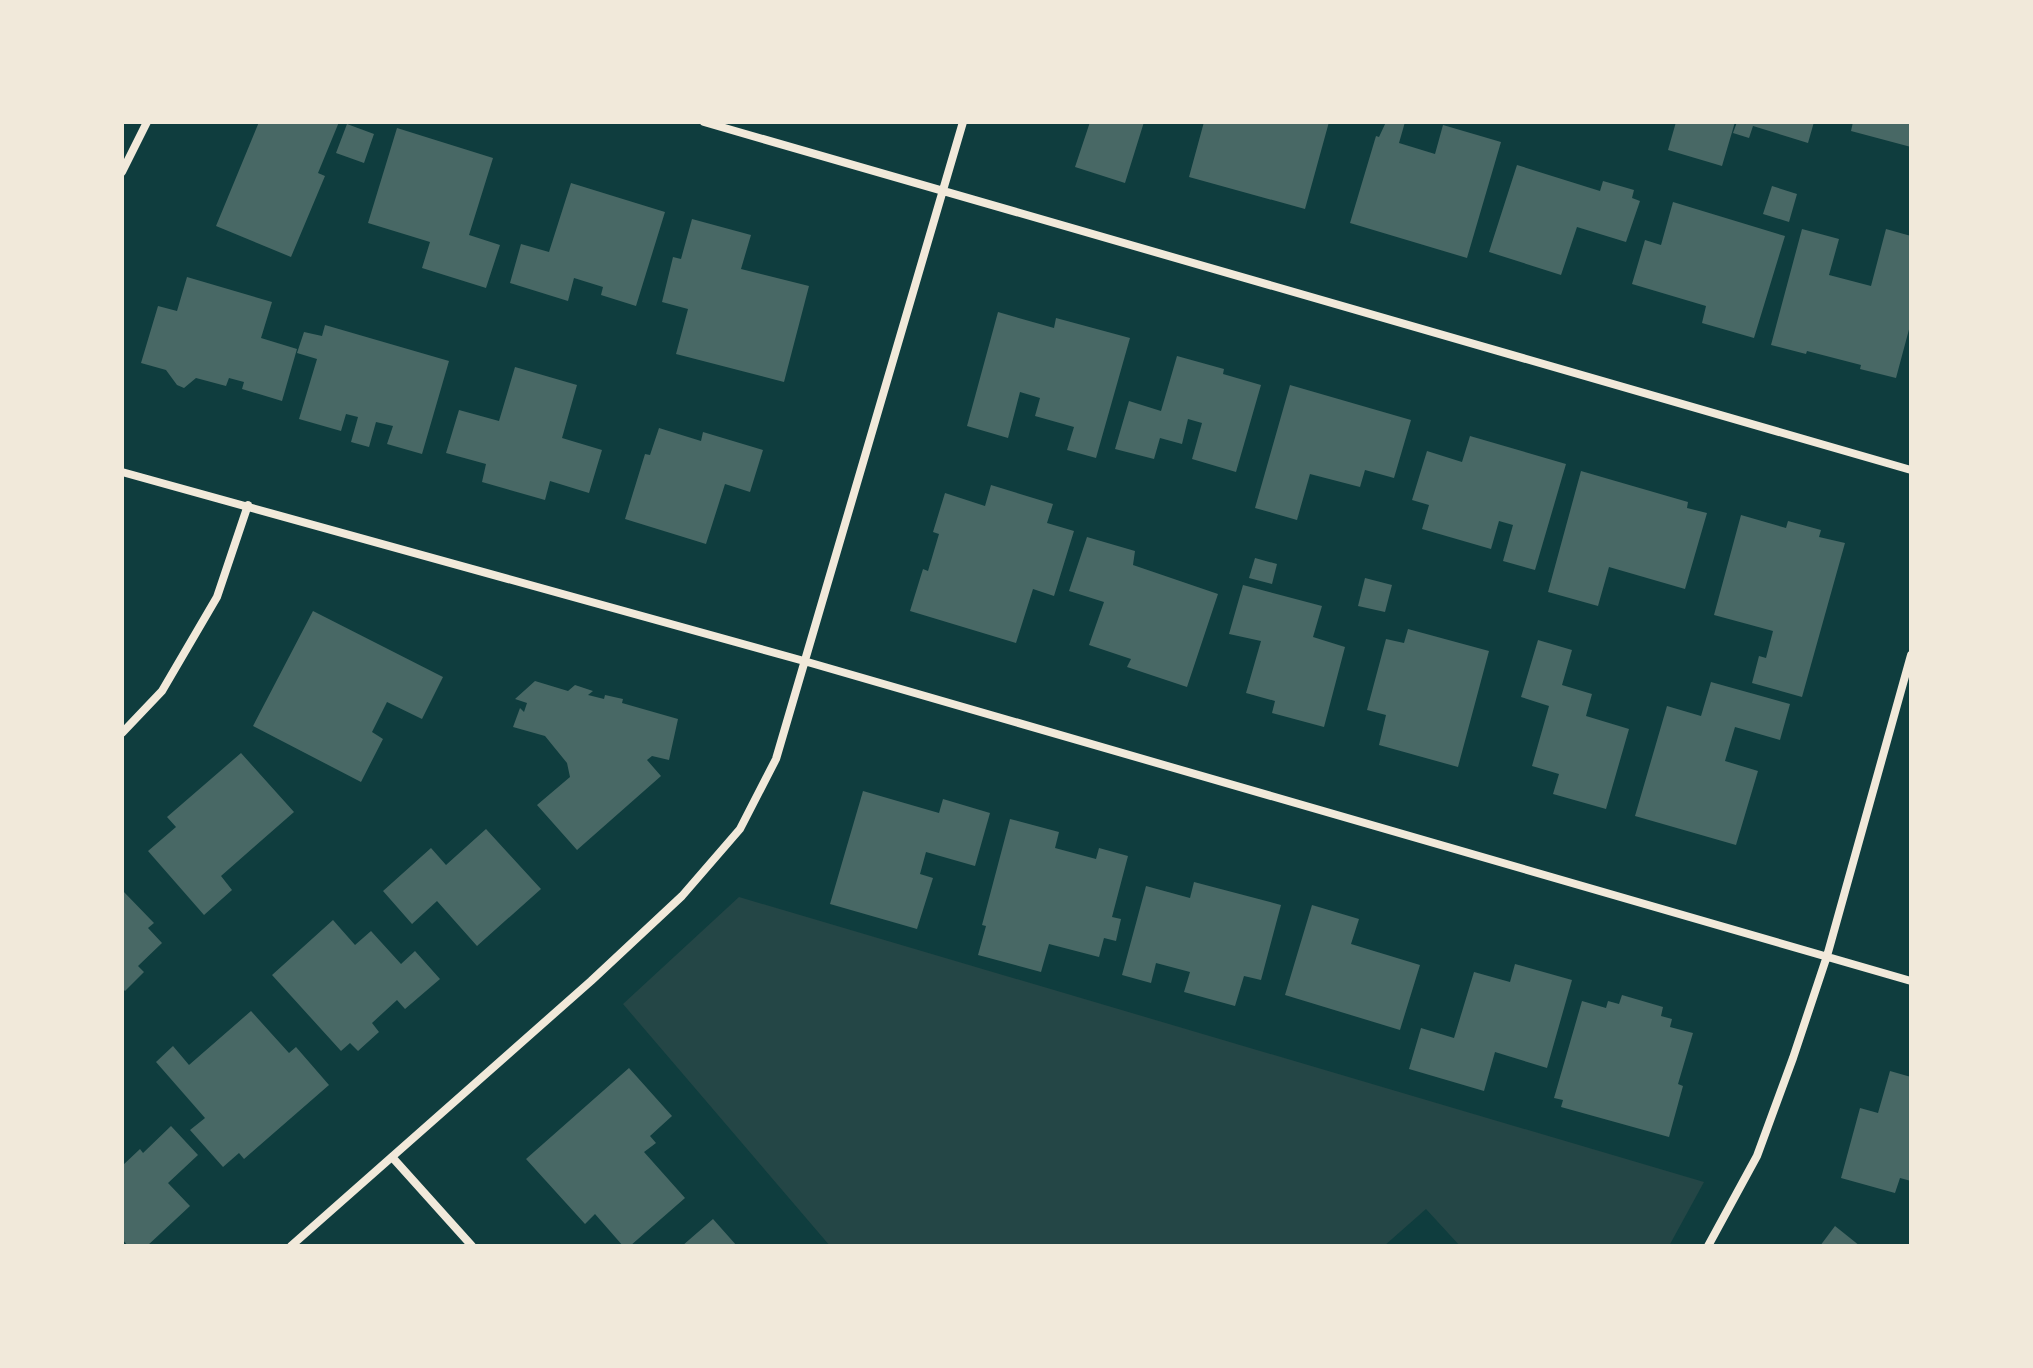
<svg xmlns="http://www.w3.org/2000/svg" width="2033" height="1368" font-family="Barlow,sans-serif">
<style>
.green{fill:#244646}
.building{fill:#486865}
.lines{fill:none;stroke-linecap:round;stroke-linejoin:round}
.minor{stroke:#f1e9da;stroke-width:8}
</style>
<rect width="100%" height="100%" fill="#0f3d3e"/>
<path class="green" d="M739 897 1704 1182 1669 1246H1460L1426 1209 1384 1246H830L623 1004Z"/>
<path class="building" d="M259 122H339L318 173 325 176 291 257 216 226Z
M1090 122H1144L1125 183 1075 167Z
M1204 122H1329L1305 209 1189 177Z
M1386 122H1405L1399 143 1435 154 1443 125 1501 142 1467 258 1350 223 1376 136 1379 137Z
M1676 122H1735L1722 166 1668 150Z
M1737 122H1814L1808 143 1753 126 1749 138 1733 133Z
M1853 122H1911V147L1851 131Z
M347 124 374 134 364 163 336 153Z
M397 128 493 158 469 235 500 245 486 288 422 268 430 242 368 223Z
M1517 165 1600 191 1603 181 1634 190 1632 198 1640 201 1626 242 1577 227 1561 275 1489 252Z
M571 183 665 212 636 306 601 295 603 287 574 278 568 301 510 283 521 244 549 252Z
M1772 186 1797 194 1789 222 1763 214Z
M1673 202 1785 236 1754 338 1702 323 1706 306 1632 284 1645 240 1661 245Z
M692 219 751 235 741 269 809 286 784 382 676 354 688 309 662 302 673 257 681 259Z
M1802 229 1839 239 1829 275 1871 286 1886 229 1911 236V322L1896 378 1860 369 1861 365 1807 351 1806 354 1771 345Z
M187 277 272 302 261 338 297 349 282 401 242 389 244 382 229 378 226 386 196 378 184 388 177 385 166 370 141 363 158 306 177 311Z
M998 312 1054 328 1056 318 1130 338 1096 458 1067 450 1074 427 1035 416 1040 398 1020 392 1008 438 967 426Z
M325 325 449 361 422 454 387 444 393 426 376 422 369 447 351 442 358 417 346 414 341 431 299 419 317 359 297 353 304 332 322 336Z
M1177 356 1224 369 1223 374 1261 385 1236 472 1192 459 1202 423 1188 419 1182 444 1160 438 1154 459 1115 449 1129 401 1161 411Z
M515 367 577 385 562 438 602 450 589 493 550 481 545 500 482 482 486 464 446 453 459 410 499 421Z
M1290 385 1411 420 1394 478 1365 470 1360 487 1310 474 1297 520 1255 508Z
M659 428 701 441 703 432 763 450 750 492 725 484 706 544 625 519 645 454 650 455Z
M1470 436 1566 464 1535 570 1503 561 1513 525 1499 521 1491 549 1422 529 1429 505 1412 500 1427 451 1462 462Z
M1581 471 1688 502 1687 508 1707 513 1685 589 1609 567 1598 606 1548 592Z
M991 485 1053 504 1047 523 1074 531 1054 596 1033 589 1016 643 910 611 923 569 928 571 939 534 933 532 945 493 985 506Z
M1741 515 1786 528 1788 521 1821 530 1819 537 1845 543 1802 697 1752 683 1759 656 1766 658 1773 631 1714 615Z
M1087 537 1135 551 1133 565 1218 594 1187 687 1127 667 1131 659 1089 645 1104 602 1069 591Z
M1255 558 1277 564 1272 584 1249 578Z
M1365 578 1392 585 1385 612 1358 606Z
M1243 585 1322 606 1313 637 1345 647 1324 727 1272 713 1275 701 1246 693 1261 641 1229 634Z
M313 611 443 677 422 719 387 702 372 732 383 739 361 782 253 726Z
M1408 629 1489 651 1458 767 1379 745 1386 715 1367 710 1386 639 1404 643Z
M1538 640 1572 650 1562 685 1592 694 1586 716 1629 729 1606 809 1553 794 1559 774 1532 766 1549 706 1521 697Z
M535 681 568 691 575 685 593 691 588 695 604 699 605 695 623 699 622 703 678 719 669 760 652 756 647 760 661 776 577 850 537 805 570 777 567 763 545 736 513 727 520 708 524 712 527 703 515 699Z
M1711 682 1790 704 1780 740 1735 727 1725 761 1758 771 1736 845 1635 816 1667 706 1701 716Z
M241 753 294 812 221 876 232 890 204 915 148 851 176 827 167 817Z
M863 791 939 813 943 799 990 813 975 866 926 852 920 874 933 878 917 929 830 904Z
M1010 819 1059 832 1055 848 1096 859 1099 848 1128 856 1112 917 1121 919 1116 941 1104 938 1099 957 1049 944 1041 972 978 955 986 926 982 925Z
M486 829 541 889 477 946 437 901 412 924 383 891 431 848 446 865Z
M1194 882 1281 905 1261 980 1244 976 1235 1006 1184 992 1190 972 1156 963 1151 983 1122 975 1146 886 1190 898Z
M122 890 154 923 148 928 162 943 138 966 144 972 125 991 122 988Z
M1312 905 1359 919 1351 944 1420 965 1400 1030 1285 995Z
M333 920 355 945 371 931 401 964 415 951 440 979 405 1009 397 1000 372 1023 379 1032 358 1051 350 1043 341 1051 272 975Z
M1515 964 1572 980 1547 1068 1495 1052 1484 1091 1409 1069 1421 1028 1454 1038 1474 972 1510 982Z
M1622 995 1663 1007 1661 1016 1672 1019 1670 1027 1693 1033 1678 1084 1683 1086 1669 1137 1561 1107 1563 1100 1554 1098 1582 1001 1606 1008 1608 1001 1619 1004Z
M251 1011 289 1053 296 1047 329 1085 244 1159 239 1153 223 1167 190 1130 205 1118 156 1062 173 1046 189 1065Z
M629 1068 672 1116 650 1136 656 1143 644 1152 685 1198 630 1246H623L595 1214 585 1224 526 1159Z
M1890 1071 1911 1077V1181L1900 1178 1895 1193 1841 1178 1860 1108 1878 1113Z
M171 1126 198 1155 168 1183 190 1206 147 1246H128L122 1239V1166L140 1149 143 1153Z
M713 1219 737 1246H682Z
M1835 1226 1860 1246H1820Z"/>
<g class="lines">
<path class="minor" d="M704 122 1911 470
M122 172 147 122
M122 472 804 661 1911 981
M122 733 162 691 217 597 248 505
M392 1157 472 1246
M291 1246 591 981 682 896 740 829 776 759 963 122
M1708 1246 1757 1156 1793 1058 1827 956 1911 655"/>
</g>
<rect width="2033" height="1368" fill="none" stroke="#f1e9da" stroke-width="248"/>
</svg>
